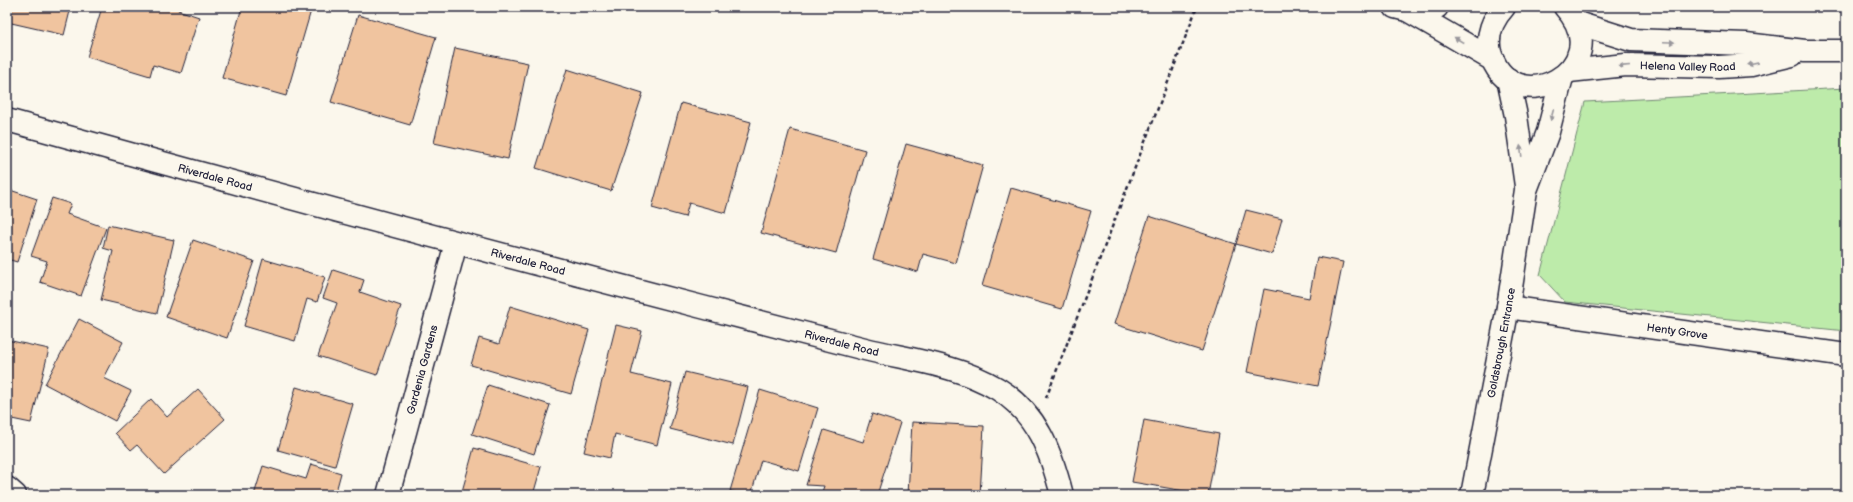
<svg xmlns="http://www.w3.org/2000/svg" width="1853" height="502" font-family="'Balsamiq Sans',sans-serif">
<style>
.green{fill:#bdebaa;stroke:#708672}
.building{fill:#f0c49f;stroke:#22223b}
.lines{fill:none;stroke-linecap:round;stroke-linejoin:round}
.minor-casing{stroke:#22223b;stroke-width:25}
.tertiary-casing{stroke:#22223b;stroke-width:25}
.path{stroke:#22223b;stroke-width:2.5;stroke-dasharray:4 3;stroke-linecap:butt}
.minor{stroke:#fbf7ec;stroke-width:22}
.tertiary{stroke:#fbf7ec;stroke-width:22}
.oneway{fill:#99979c}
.labels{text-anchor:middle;stroke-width:3;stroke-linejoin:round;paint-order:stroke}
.street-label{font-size:11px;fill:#22223b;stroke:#fbf7ec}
</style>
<rect width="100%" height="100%" fill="#fbf7ec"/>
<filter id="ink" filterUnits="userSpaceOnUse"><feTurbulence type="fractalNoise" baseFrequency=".025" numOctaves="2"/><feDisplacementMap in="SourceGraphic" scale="8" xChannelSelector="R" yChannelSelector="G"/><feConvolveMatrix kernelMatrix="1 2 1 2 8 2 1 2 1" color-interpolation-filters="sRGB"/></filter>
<g filter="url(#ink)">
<path class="green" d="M1846 88V331L1565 302 1540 275 1585 102Z"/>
<path class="building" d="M7 7H71L64 35 7 22Z
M102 7H179L178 10 199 17 181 73 153 65 150 76 87 57Z
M242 7H312L286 96 222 78Z
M358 15 436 37 410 125 331 102Z
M455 48 528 63 508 159 434 143Z
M567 69 643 93 611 191 536 168Z
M681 103 751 122 726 213 689 203 685 217 652 208Z
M790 129 865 150 836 253 761 233Z
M906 144 983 165 956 263 923 254 918 272 873 259Z
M1011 188 1091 211 1062 309 982 286Z
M7 189 37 199 17 262 7 259Z
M52 198 71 204 67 214 106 228 81 296 40 282 47 261 31 256Z
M1246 210 1282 219 1272 254 1236 244Z
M1149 216 1236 244 1202 351 1114 324Z
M108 225 174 240 157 313 101 300 113 251 103 248Z
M193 240 254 261 227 338 166 317Z
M1317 257 1343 262 1318 386 1247 372 1264 289 1309 298Z
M263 259 325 277 317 302 307 299 295 341 244 326Z
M333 270 364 280 360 292 401 306 377 375 318 356 337 303 323 298Z
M510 306 589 330 571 394 471 365 479 338 499 344Z
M79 319 123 342 104 378 131 391 115 421 45 384Z
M616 325 642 331 631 374 672 384 657 445 615 434 610 458 584 452Z
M7 340 49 349 31 423 7 418Z
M685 372 748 387 733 445 670 429Z
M488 385 550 405 534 454 472 434Z
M296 387 353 404 335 466 278 450Z
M198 389 225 419 164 474 137 445 131 450 115 433 151 399 167 417Z
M760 390 818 408 799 471 761 460 751 495H746L730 491Z
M872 414 900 423 877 495H821L824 486 806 485 824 430 863 442Z
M1144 420 1219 434 1208 495 1132 482Z
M912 422 984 426 980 495H908Z
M474 448 541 467 533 495H461Z
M311 464 341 473 335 495H254L263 466 306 479Z"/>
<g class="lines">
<defs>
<g id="minor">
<path d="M1508 79 1516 116 1526 186"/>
<path id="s1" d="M7 120C238 184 470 247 702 307 757 321 811 335 865 349 910 360 958 365 998 389 1037 413 1051 452 1062 495"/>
<path id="s2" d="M1508 307 1846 355"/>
<path d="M7 488 15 495"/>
<path id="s3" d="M388 495 456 243"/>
<path id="s4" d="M1472 495 1508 307 1526 190 1548 132 1562 77"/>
</g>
<g id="tertiary">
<path d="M1395 7 1407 10 1493 60"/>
<path d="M1504 7C1493 19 1486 35 1490 52 1511 126 1621 68 1565 7"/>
<path d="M1407 10 1437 7"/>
<path d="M1577 23 1631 40 1746 44 1805 51H1846"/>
<path id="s5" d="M1569 71 1626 65 1719 67 1751 65 1792 55"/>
</g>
</defs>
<use href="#minor" class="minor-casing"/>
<use href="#tertiary" class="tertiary-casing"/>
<path class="path" d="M1046 398 1197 7"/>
<use href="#minor" class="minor"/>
<use href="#tertiary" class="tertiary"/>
</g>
<defs><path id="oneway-solid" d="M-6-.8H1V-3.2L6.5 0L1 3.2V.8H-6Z"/></defs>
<g class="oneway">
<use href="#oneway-solid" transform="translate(1459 40) rotate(-149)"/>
<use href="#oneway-solid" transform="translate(1669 42) rotate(2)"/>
<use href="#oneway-solid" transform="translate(1753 64) rotate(169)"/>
<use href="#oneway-solid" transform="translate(1624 66) rotate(175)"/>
<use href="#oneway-solid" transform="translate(1552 115) rotate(105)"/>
<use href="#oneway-solid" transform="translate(1521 151) rotate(-98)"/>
</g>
</g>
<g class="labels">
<g class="street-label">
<text dy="4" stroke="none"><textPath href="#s5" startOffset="119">Helena Valley Road</textPath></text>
<text dy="4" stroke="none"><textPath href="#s1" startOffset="216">Riverdale Road</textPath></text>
<text dy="4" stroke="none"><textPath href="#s1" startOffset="540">Riverdale Road</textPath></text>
<text dy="4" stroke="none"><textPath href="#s2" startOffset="171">Henty Grove</textPath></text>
<text dy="4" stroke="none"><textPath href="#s1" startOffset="864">Riverdale Road</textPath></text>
<text dy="4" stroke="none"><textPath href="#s4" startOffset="155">Goldsbrough Entrance</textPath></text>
<text dy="4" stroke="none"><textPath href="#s3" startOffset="130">Gardenia Gardens</textPath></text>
</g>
</g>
<rect width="1853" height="502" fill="none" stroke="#fbf7ec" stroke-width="24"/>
<rect x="12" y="12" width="1829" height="478" fill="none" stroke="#22223b" stroke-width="1.5" filter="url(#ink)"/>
</svg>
